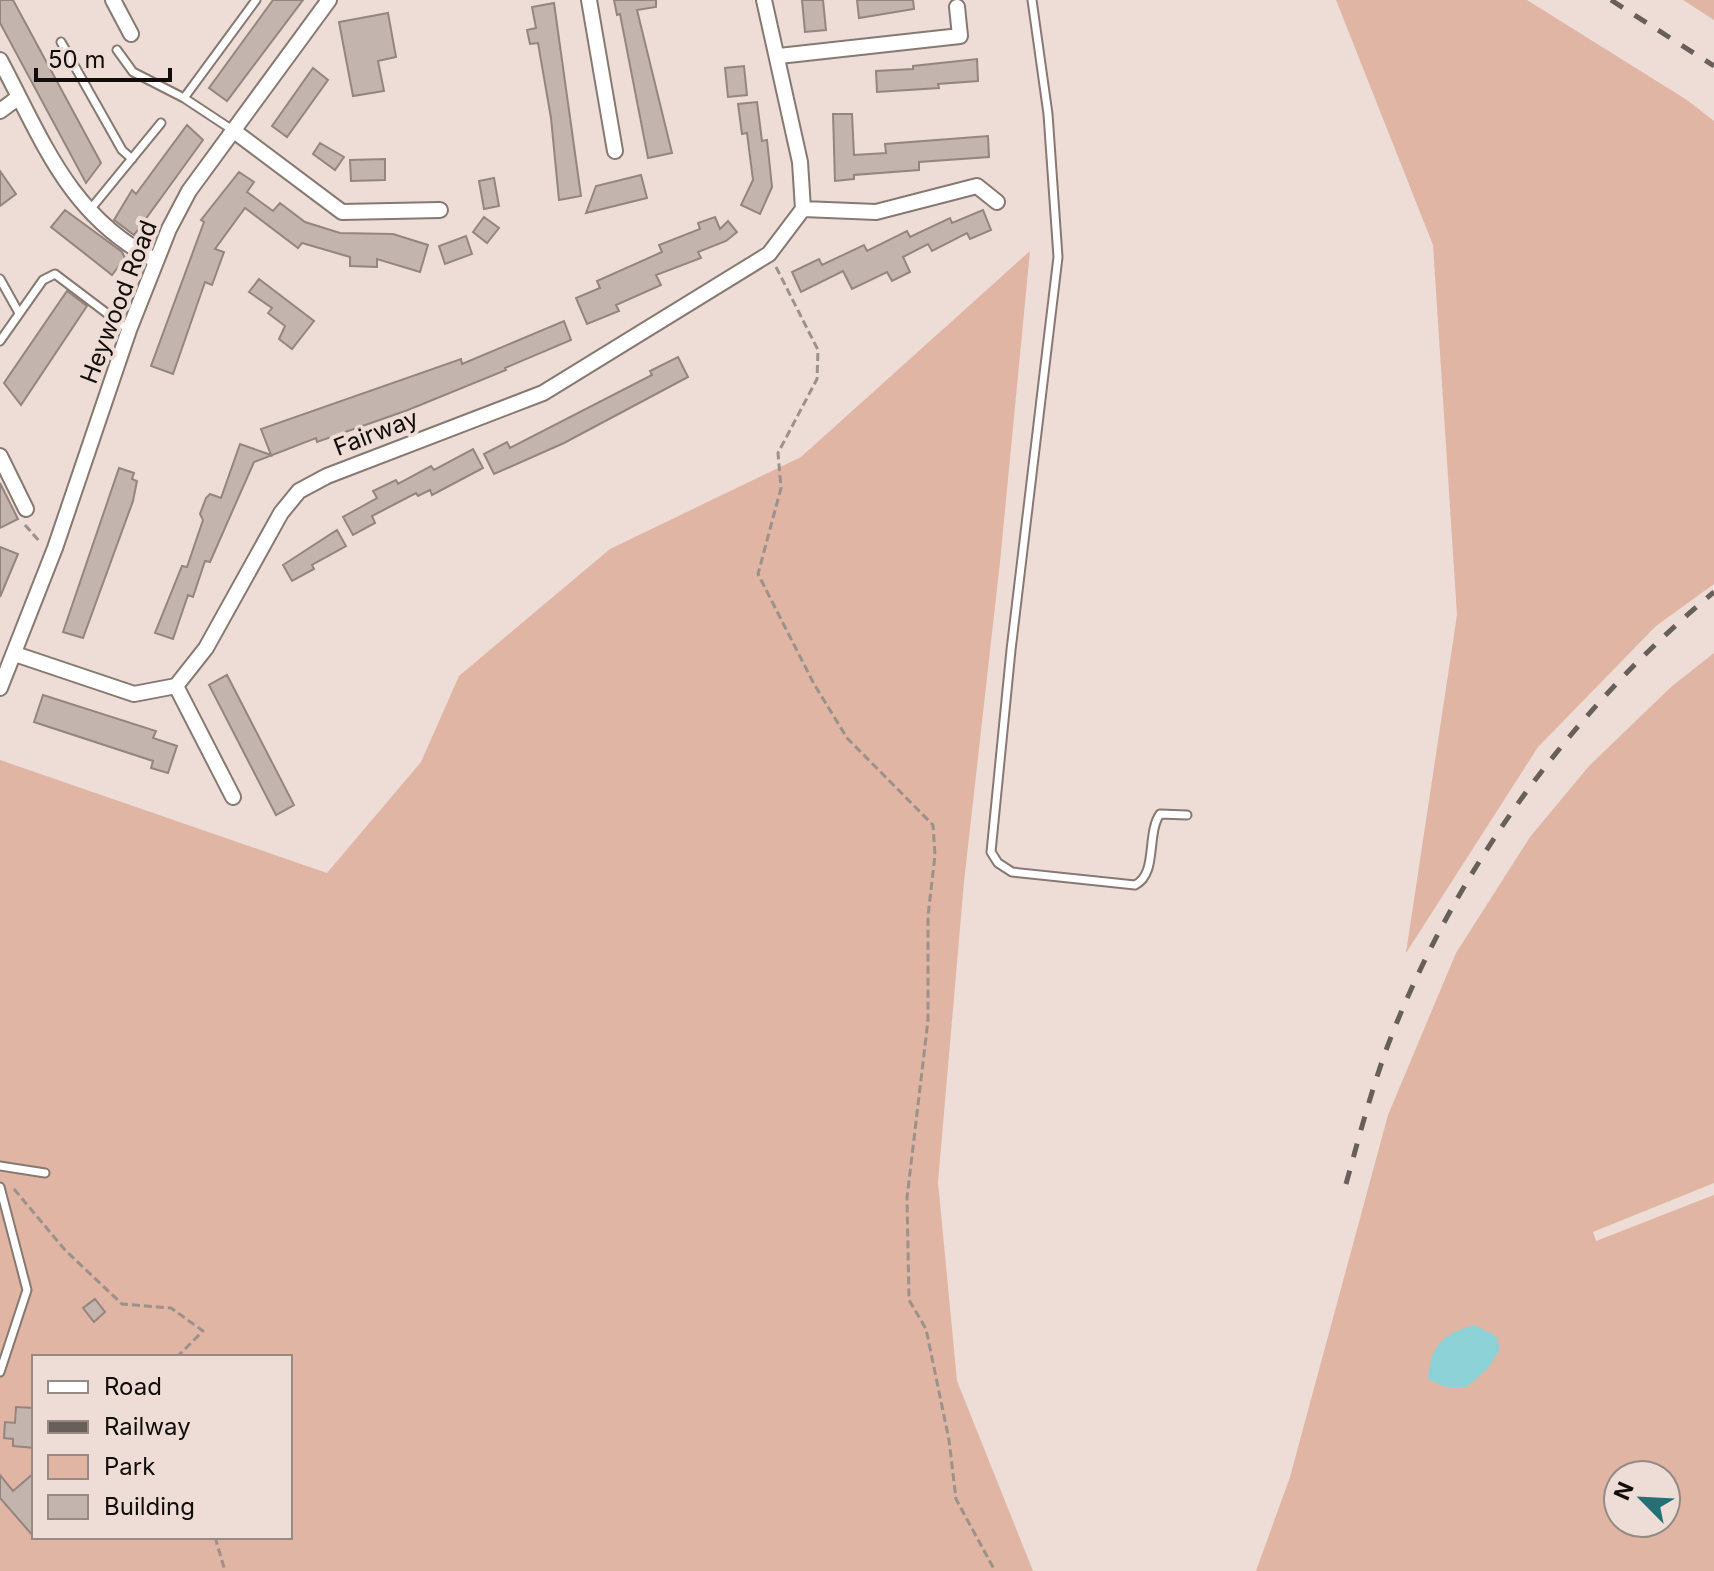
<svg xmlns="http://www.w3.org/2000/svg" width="1714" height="1571" font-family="Inter,sans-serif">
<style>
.green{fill:#e0b5a3;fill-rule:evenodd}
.water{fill:#8dd2d7}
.building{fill:#c3b4ad;stroke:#94857f;stroke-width:2}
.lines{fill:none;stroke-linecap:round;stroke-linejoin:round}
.lane-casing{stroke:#877872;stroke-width:11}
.street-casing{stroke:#877872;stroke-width:18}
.path{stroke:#9d918c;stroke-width:3;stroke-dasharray:8 4;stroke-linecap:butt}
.lane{stroke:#fff;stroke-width:7}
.street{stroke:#fff;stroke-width:14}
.rail{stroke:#685f5a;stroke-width:5;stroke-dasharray:14 14;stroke-linecap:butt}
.labels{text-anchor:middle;stroke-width:8;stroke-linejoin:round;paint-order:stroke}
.street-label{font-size:24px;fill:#120d0a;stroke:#edddd6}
</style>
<rect width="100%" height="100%" fill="#edddd6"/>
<path class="green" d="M1336 0H1527L1687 100 1714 121V584L1656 626 1538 747 1406 953 1457 615 1433 245Z
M1683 0H1714V20Z
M1030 251 1000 562 964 882 938 1182 957 1381 1033 1571H0V760L327 873 421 762 459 676 610 549 801 457ZM34 1357H290V1537H34Z
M1714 653V1183L1593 1232 1596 1241 1714 1195V1571H1256L1290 1477 1388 1115 1456 953 1530 837 1589 766 1671 687ZM1618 1475H1666V1523H1618Z"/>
<path class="water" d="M1474 1325 1496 1336 1500 1349 1488 1368 1467 1387H1446L1428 1379C1431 1344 1442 1335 1474 1325Z"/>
<path class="building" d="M0 0H13L101 163 86 183 0 23Z
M273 0H303L227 101 209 88Z
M614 0H656V7L637 10 672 153 648 158 620 14 617 15Z
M802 0H823L826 30 805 32Z
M857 0H913L914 9 859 18Z
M554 3 581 196 559 200 551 118 538 43 530 44 527 30 536 28 532 7Z
M388 13 396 57 378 61 384 91 353 96 339 22Z
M977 59 978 81 938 84 939 88 877 92 876 71 913 69V66Z
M744 66 747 95 728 97 725 68Z
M313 68 328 80 287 137 272 126Z
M757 102 762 141 767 140 772 187 760 214 741 205 753 180 747 133 742 134 738 104Z
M833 114H852L854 155 886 153 885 144 988 136 989 157 919 162V170L854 175V179L835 181Z
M187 125 203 140 134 235 114 220 132 190 136 194Z
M320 143 344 157 335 170 313 154Z
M385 159V180L351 181 350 160Z
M0 171 16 194 0 206Z
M239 172 254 182 247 192 273 211 280 203 305 222 340 233 393 234 428 245 420 272 377 259V267L350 266V257L302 243 298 248 245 208 215 249 224 252 212 285 205 282 173 374 151 366 204 222 201 220Z
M641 175 647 198 586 213 596 186Z
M494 178 499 206 484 209 479 181Z
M65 210 122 252 125 258 112 275 51 227Z
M983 210 991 230 970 239 967 233 932 251 928 244 903 257 910 272 892 281 887 272 852 289 843 271 801 292 792 272 819 259 822 265 864 245 867 251 907 231 910 237 950 218 952 223Z
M484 217 499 228 487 243 473 232Z
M715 217 720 229 728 221 737 232 726 241 698 252 701 258 656 275 661 285 616 305 619 311 587 324 576 298 600 288 597 281 662 252 659 245 700 229 698 223Z
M466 236 472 254 445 264 439 246Z
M259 279 314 321 292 349 279 339 285 326 268 313 272 308 249 292Z
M67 291 87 306 21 405 4 383Z
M564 321 571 340 505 368 506 370 408 410 317 442 316 438 254 462 210 562 205 561 193 597 188 595 173 639 155 633 182 566 187 567 203 520 200 514 206 498 210 494 221 498 240 444 271 455 261 429 461 359 462 364Z
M678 357 688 377 564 443 494 474 484 454 507 442 510 448 652 375 650 371Z
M473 449 483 468 432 495 430 490 418 496 416 493 395 504 372 516 375 523 353 535 343 517 377 498 373 491 396 480 398 484 431 466 434 470Z
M119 468 134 473 132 479 137 481 133 501 83 638 63 632Z
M0 483 18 519 0 528Z
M337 530 346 546 312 565 314 569 292 581 283 565Z
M0 547 18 554 0 597Z
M227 675 294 805 276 815 209 685Z
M43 695 156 731 153 738 177 746 168 773 151 768 153 761 34 722Z
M95 1299 105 1312 94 1322 83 1308Z
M16 1407 34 1408V1448L13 1446V1439L4 1438 5 1422 15 1423Z
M34 1473V1537L0 1498V1475L13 1491Z"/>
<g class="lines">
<defs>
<path id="lane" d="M1032 0 1048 114 1058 257 1011 650 991 852 998 863 1012 872 1135 885C1158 874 1146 834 1160 814L1187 815
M61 42 122 150 132 159
M117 50 133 72 184 98
M234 131 184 98 256 0
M89 211 161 123
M0 279 19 313
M0 341 43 280 55 274 129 330
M0 1166 45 1173
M0 1187 27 1290 0 1372"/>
<path id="street" d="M113 0 131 34
M589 0 615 151
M779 56 960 36 957 7
M0 60C43 141 69 216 155 260
M0 111 19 97
M234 131 342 212 440 210
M803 209 876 212 977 186 997 202
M0 456 26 509
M15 654 134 694 176 686 206 648 281 513 299 491 327 476 543 393 769 254 803 209 800 162 764 0
M176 686 233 797
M0 688 55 548 129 330 169 229 189 191 329 0"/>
</defs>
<use href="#lane" class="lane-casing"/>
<use href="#street" class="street-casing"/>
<path class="path" d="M776 267 818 350 817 379 778 453 781 488 758 574 814 684 847 738 933 825 935 855 928 916V1020L907 1198 909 1300 926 1329 949 1440 956 1499 995 1571
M25 525 41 543
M14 1189 65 1250 122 1304 171 1308 203 1331 177 1357
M215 1537 225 1571"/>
<use href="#lane" class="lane"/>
<use href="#street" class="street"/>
<path class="rail" d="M1611 0 1714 66
M1346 1184C1361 1130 1375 1075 1397 1022 1466 855 1575 708 1714 592"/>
</g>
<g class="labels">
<g class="street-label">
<text transform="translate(119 302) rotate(-69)" y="8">Heywood Road</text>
<text transform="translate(376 433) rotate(-21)" y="8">Fairway</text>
</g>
</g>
<rect x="32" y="1355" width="260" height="184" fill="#edddd6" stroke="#958a84" stroke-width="2"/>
<rect x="48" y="1381" width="40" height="12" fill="#ffffff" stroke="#958a84" stroke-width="2"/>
<text x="104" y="1395" font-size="24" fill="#120d0a">Road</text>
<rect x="48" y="1421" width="40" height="12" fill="#685f5a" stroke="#958a84" stroke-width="2"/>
<text x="104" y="1435" font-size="24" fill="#120d0a">Railway</text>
<rect x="48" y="1455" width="40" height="24" fill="#e0b5a3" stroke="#958a84" stroke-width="2"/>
<text x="104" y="1475" font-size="24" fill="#120d0a">Park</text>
<rect x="48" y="1495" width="40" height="24" fill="#c3b4ad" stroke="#958a84" stroke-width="2"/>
<text x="104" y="1515" font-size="24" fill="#120d0a">Building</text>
<g transform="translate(1642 1499) rotate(294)"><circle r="38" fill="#edddd6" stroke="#958a84" stroke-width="2"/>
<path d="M0-6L14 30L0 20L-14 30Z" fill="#267075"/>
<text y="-12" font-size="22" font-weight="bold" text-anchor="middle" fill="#120d0a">N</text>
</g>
<path d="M36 68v12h134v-12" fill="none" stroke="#120d0a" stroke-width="4"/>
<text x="48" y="68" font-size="24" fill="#120d0a" stroke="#edddd6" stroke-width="6" paint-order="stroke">50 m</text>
</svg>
